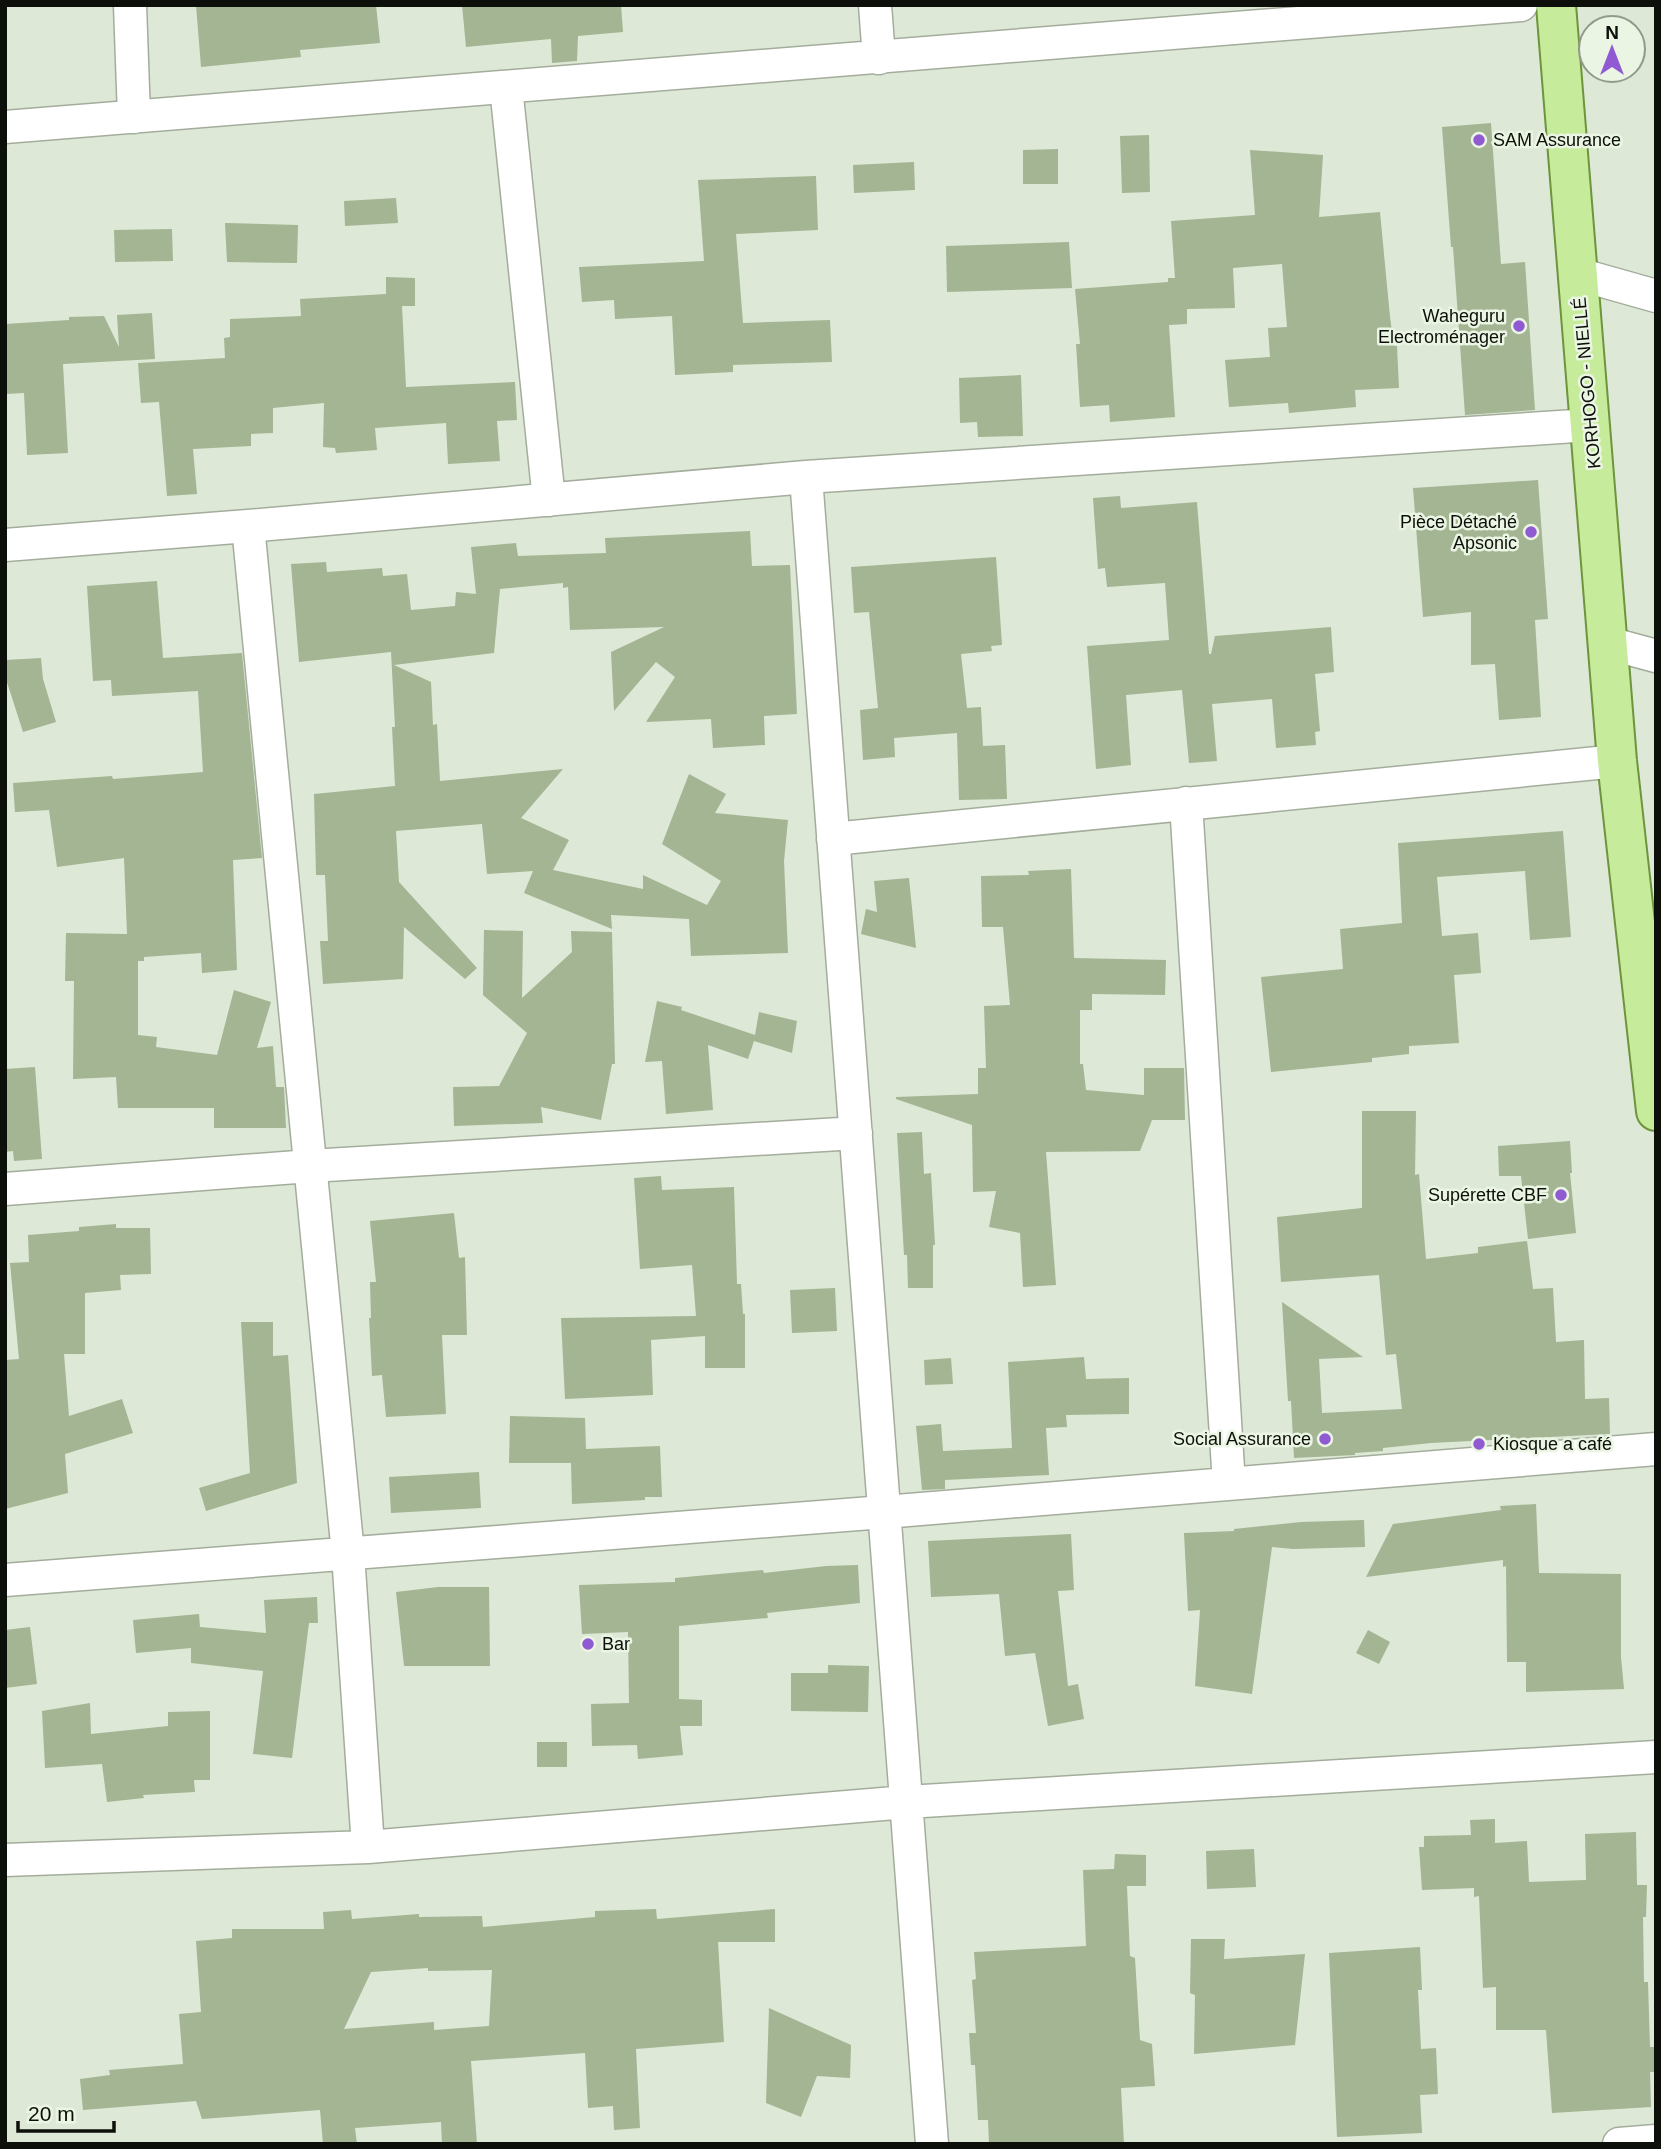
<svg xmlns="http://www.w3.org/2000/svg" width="1661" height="2149" font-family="Helvetica,sans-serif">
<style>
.building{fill:#a3b593;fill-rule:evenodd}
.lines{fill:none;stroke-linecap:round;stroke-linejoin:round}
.minor-casing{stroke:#a4ad9c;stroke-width:35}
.primary-casing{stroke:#6c953d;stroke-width:42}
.minor{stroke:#fff;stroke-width:32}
.primary{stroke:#c5eb9b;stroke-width:38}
.poi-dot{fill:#905ad2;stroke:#ebf5e3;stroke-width:2.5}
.labels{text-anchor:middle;stroke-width:5;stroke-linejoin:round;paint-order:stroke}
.poi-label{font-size:18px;fill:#0d100a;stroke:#ebf5e3;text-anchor:end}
.street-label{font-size:18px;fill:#0d100a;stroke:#ebf5e3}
</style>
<rect width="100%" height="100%" fill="#dee8d6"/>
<path class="building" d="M196 5H376L380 43 300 50 301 57 201 67Z
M462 5H621L623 32 578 36 577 61 552 63 551 39 466 47Z
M1491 123 1501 264 1525 262 1535 410 1465 415 1453 247H1451L1442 127Z
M1149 135 1150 192 1122 193 1120 136Z
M1058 149V184H1023V150Z
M1250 150 1323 155 1319 217 1380 212 1390 317 1394 346H1397L1399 388 1355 390 1356 407 1289 413 1288 403 1229 407 1225 360 1270 357 1268 328 1287 327 1282 264 1233 268 1235 308 1187 309V324L1169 325 1175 417 1110 422 1109 405 1080 407 1076 344H1080L1075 289 1168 282V278H1175L1171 221 1255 215Z
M914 162 915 190 854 193 853 165Z
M816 176 818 230 736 234 743 323 830 320 832 362 733 365V372L675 375 672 316 615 319 614 300 582 302 579 267 704 261 698 180Z
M396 198 398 223 345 226 344 201Z
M225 223 298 225 297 263 227 262Z
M172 229 173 261 115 262 114 230Z
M1069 242 1072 288 947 292 946 246Z
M386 277 415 278V306H402L406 387 515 382 517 420 497 421 500 461 448 464 446 423 375 428 377 450 336 453 335 448 323 447 324 403 273 408V433L251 434V446L193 449 197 494 167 496 159 402 141 403 138 363 225 358 224 338 230 337V319L301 316 300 299 386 294Z
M152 313 155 359 63 364 68 453 27 455 24 393 5 394V324L69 320V317L104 316 119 347 117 315Z
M1021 375 1023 436 978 437 977 422 960 423 959 378Z
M1538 480 1548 619 1535 620 1541 717 1499 720 1495 664 1471 665V612L1423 617 1413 488Z
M1120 496 1121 508 1197 502 1209 654H1211L1215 636 1331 627 1334 672 1315 674 1320 731 1315 732 1316 745 1276 748 1272 699 1212 704 1217 761 1189 763 1182 690 1126 695 1131 765 1096 769 1087 646 1169 640 1165 583 1107 587 1105 568 1098 569 1093 498Z
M750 531 752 566 790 565 797 714 764 716 765 745 713 748 711 719 646 722 675 677 656 662 614 711 611 652 664 627 570 630 568 587 563 588V583L500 589 494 653 394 665 431 682 433 725 437 724 440 781 563 769 521 818 569 840 553 870 643 889V875L707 905 721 881 662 844 689 774 726 794 715 813 788 820 784 861 788 953 691 956 689 919 611 915 612 929 524 893 533 871 487 874 482 824 396 831 399 882 477 968 465 979 404 927 403 979 323 984 320 941H328L325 875H316L314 794 395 786 392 727H395L391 652 299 662 291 564 326 562 327 572 382 568 383 576 407 574 411 610 455 606 456 592 476 594 471 547 516 543 518 556 606 553 605 538Z
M996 557 1002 645 991 646 992 651 961 654 967 708 981 707 983 746 1005 745 1007 799 959 800 957 733 894 738 895 757 863 760 860 710 878 708 869 612 854 613 851 567Z
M157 581 163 658 242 653 262 858 233 860 237 970 202 973 201 953 144 957V961H138V1035L157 1037 156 1047 217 1055 234 990 271 1002 257 1048 273 1046 276 1087H284L286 1128H214V1108H118L116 1077 73 1079 74 981H65L66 933 127 934 124 858 57 867 49 810 15 812 13 783 112 776 113 779 203 772 198 691 112 696 111 680 93 681 87 586Z
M41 658 43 679 56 722 23 732 5 676V660Z
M1563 831 1571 937 1530 940 1525 871 1437 877 1442 936 1478 933 1481 973 1454 975 1459 1043 1409 1046V1054L1372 1058V1062L1271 1072 1261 977 1343 969 1340 929 1402 923 1398 843Z
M1071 869 1074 958 1166 960 1165 995 1092 994V1010H1080V1064H1083L1086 1090 1144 1095V1068H1184L1185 1120H1152L1140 1151 1046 1152 1056 1285 1023 1287 1020 1233 989 1227 996 1191 973 1192 972 1125 896 1099V1097L978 1094V1068H986L984 1006 1010 1005 1003 927H982L981 876 1029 875 1028 871Z
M909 878 916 948 861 934 866 909 877 912 874 881Z
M484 930 523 931 522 998 572 952 571 931 612 932 615 1064H612L601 1120 541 1107 543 1123 454 1126 453 1087 499 1086 527 1033 483 995Z
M657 1001 682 1007 681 1010 755 1035 759 1012 797 1021 792 1053 754 1041 755 1038 748 1059 708 1045 713 1110 666 1114 662 1061 645 1062Z
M35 1067 42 1159 14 1161 13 1151 5 1152V1069Z
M1362 1111H1416L1415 1175 1419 1174 1426 1259 1478 1253V1247L1527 1241 1533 1289 1553 1288 1556 1342 1584 1340 1585 1399 1609 1398 1610 1434 1431 1443 1383 1448V1451L1355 1453V1455L1294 1458 1291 1401H1288L1282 1302 1363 1357 1319 1359 1322 1413 1402 1409 1396 1354 1386 1355 1379 1275 1281 1282 1277 1217 1362 1208Z
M922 1132 924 1174 931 1173 935 1245H933V1288H908L907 1255H904L897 1133Z
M1570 1141 1572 1173H1570L1576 1233 1528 1239 1521 1176H1499L1498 1146Z
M661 1176 662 1190 734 1187 737 1284H741L743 1314H745V1368H705V1336L651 1340 653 1395 565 1399 561 1318 696 1316 692 1265 640 1269 634 1178Z
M454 1213 459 1258 465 1257 467 1335H442L446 1414 386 1417 382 1375 372 1376 369 1318H371L370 1282H376L370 1221Z
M116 1224V1228H150L151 1274 120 1275 121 1290 85 1293V1354H64L69 1416 122 1399 133 1433 65 1454 68 1493 5 1509V1360L19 1359 10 1263 29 1262 28 1235 79 1231V1227Z
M835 1288 837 1331 792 1333 790 1290Z
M241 1322H273V1356L288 1355 297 1483 206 1511 199 1488 250 1473Z
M1084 1357 1086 1379 1129 1378V1414L1066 1415 1067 1427 1046 1428 1049 1475 945 1480V1489L922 1490 916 1426 941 1424 943 1451 1012 1448 1008 1362Z
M951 1358 953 1384 925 1385 924 1360Z
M510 1416 585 1418 586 1449 660 1446 662 1497H645V1500L572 1504 571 1463H509Z
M479 1472 481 1508 391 1513 389 1477Z
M1536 1504 1539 1573 1621 1574V1657L1624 1689 1526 1692V1662H1507L1506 1566 1503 1567V1560L1366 1577 1393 1524 1501 1510 1500 1506Z
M1364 1520 1365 1547 1293 1549 1272 1547 1252 1694 1195 1686 1200 1610 1188 1611 1184 1533 1234 1531V1529L1301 1522Z
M1071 1534 1074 1590 1058 1591 1068 1686 1078 1684 1084 1719 1048 1726 1035 1653 1005 1656 999 1594 931 1597 928 1541Z
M858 1565 860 1603 767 1613 768 1618 679 1626V1699L702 1700V1726H680L683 1755 638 1759 637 1745 592 1746 591 1704 629 1703 628 1632 582 1634 579 1585 675 1582V1578L763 1570 764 1573 826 1566Z
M438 1587H489L490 1666H404L396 1592Z
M317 1597 318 1623H309L292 1758 253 1754 263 1671 191 1663V1648L136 1653 133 1620 199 1614 200 1627 266 1633 264 1600Z
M30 1627 37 1684 5 1688V1630Z
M1368 1630 1390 1642 1379 1664 1356 1653Z
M828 1665 869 1666 868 1712 791 1711V1673H828Z
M90 1703 91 1734 168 1726V1712L210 1711V1780H194L195 1792 143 1795 144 1798 107 1802 102 1764 45 1768 42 1711Z
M537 1742H567V1767H537Z
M1495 1819V1843L1527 1841 1529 1882 1586 1880 1585 1834 1636 1832 1637 1885H1647L1646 1917H1643L1644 1982H1648L1650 2047H1656V2072H1650L1651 2107 1552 2113 1546 2030H1496V1987L1483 1988 1479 1896 1474 1897V1888L1422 1890 1419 1847H1424V1836L1471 1835 1470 1820Z
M1254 1849 1256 1887 1207 1889 1206 1851Z
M1115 1854 1146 1855V1886H1127L1130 1956 1135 1958 1140 2040 1152 2044 1155 2086 1121 2088 1124 2144H989L988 2120H978L975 2065H971L969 2033H976L972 1980 976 1979 974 1952 1086 1946 1083 1870 1114 1869Z
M656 1909 657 1919 775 1909V1942H718L724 2042 636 2049 640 2128 614 2130 613 2106 588 2108 585 2053 471 2061 477 2144H442L441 2122 355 2128 357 2144H323L320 2110 202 2119 196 2101 83 2110 80 2079 110 2075 109 2070 183 2064 179 2014 201 2012 196 1941 232 1938V1929H324L323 1912 351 1910 352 1919 419 1914V1917L482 1916 483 1927 595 1917V1911ZM428 1968V1971L492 1970 489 2026 434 2030V2022L344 2029 371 1972Z
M1191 1939H1225L1224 1959 1305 1954 1295 2045 1194 2054 1195 1995 1190 1993Z
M1420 1947 1422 1990H1418L1421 2049 1436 2048 1438 2094 1420 2095 1422 2133 1337 2137 1329 1953Z
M769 2008 851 2045 850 2078 817 2076 801 2117 766 2103Z"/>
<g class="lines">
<defs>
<path id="minor" d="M130 5 134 117
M875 5 879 58
M506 87 549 500
M5 127 1521 5
M1578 274 1656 296
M806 477 932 2144
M248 526 348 1554 368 1847
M5 545 248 526 806 477 1590 425
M1608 643 1656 656
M1186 803 1229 1484
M833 839 1617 761
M5 1189 310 1166 856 1133
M5 1580 884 1512 1656 1449
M5 1860 368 1847 907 1802 1656 1757
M1619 2144 1656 2141"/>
<path id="primary" d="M1556 5 1617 761 1656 1111"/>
</defs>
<use href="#minor" class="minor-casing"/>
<use href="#primary" class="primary-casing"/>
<use href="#minor" class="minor"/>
<use href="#primary" class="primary"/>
</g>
<g class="poi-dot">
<circle cx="1479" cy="140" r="7"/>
<circle cx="1519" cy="326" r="7"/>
<circle cx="1531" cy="532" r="7"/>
<circle cx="1561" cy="1195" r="7"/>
<circle cx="1325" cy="1439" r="7"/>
<circle cx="1479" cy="1444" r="7"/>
<circle cx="588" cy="1644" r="7"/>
</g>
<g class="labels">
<g class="poi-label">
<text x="1493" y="146" text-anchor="start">SAM Assurance</text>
<text x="1505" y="322">Waheguru<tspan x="1505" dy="21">Electroménager</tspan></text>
<text x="1517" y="528">Pièce Détaché<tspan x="1517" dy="21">Apsonic</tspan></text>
<text x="1547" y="1201">Supérette CBF</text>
<text x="1311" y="1445">Social Assurance</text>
<text x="1493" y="1450" text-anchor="start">Kiosque a café</text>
<text x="602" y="1650" text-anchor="start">Bar</text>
</g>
<g class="street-label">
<text transform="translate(1587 383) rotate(-95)" y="6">KORHOGO - NIELLÉ</text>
</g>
</g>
<rect width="1661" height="2149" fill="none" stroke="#0d100a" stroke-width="14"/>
<g transform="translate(1612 49)"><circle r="33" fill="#ebf5e3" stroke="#92998c" stroke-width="2"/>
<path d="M0-5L12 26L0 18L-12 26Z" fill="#905ad2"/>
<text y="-10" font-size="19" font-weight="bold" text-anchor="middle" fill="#0d100a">N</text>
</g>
<path d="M18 2121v10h96v-10" fill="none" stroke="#0d100a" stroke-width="3.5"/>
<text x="28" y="2121" font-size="21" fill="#0d100a" stroke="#ebf5e3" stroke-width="5" paint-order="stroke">20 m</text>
</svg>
